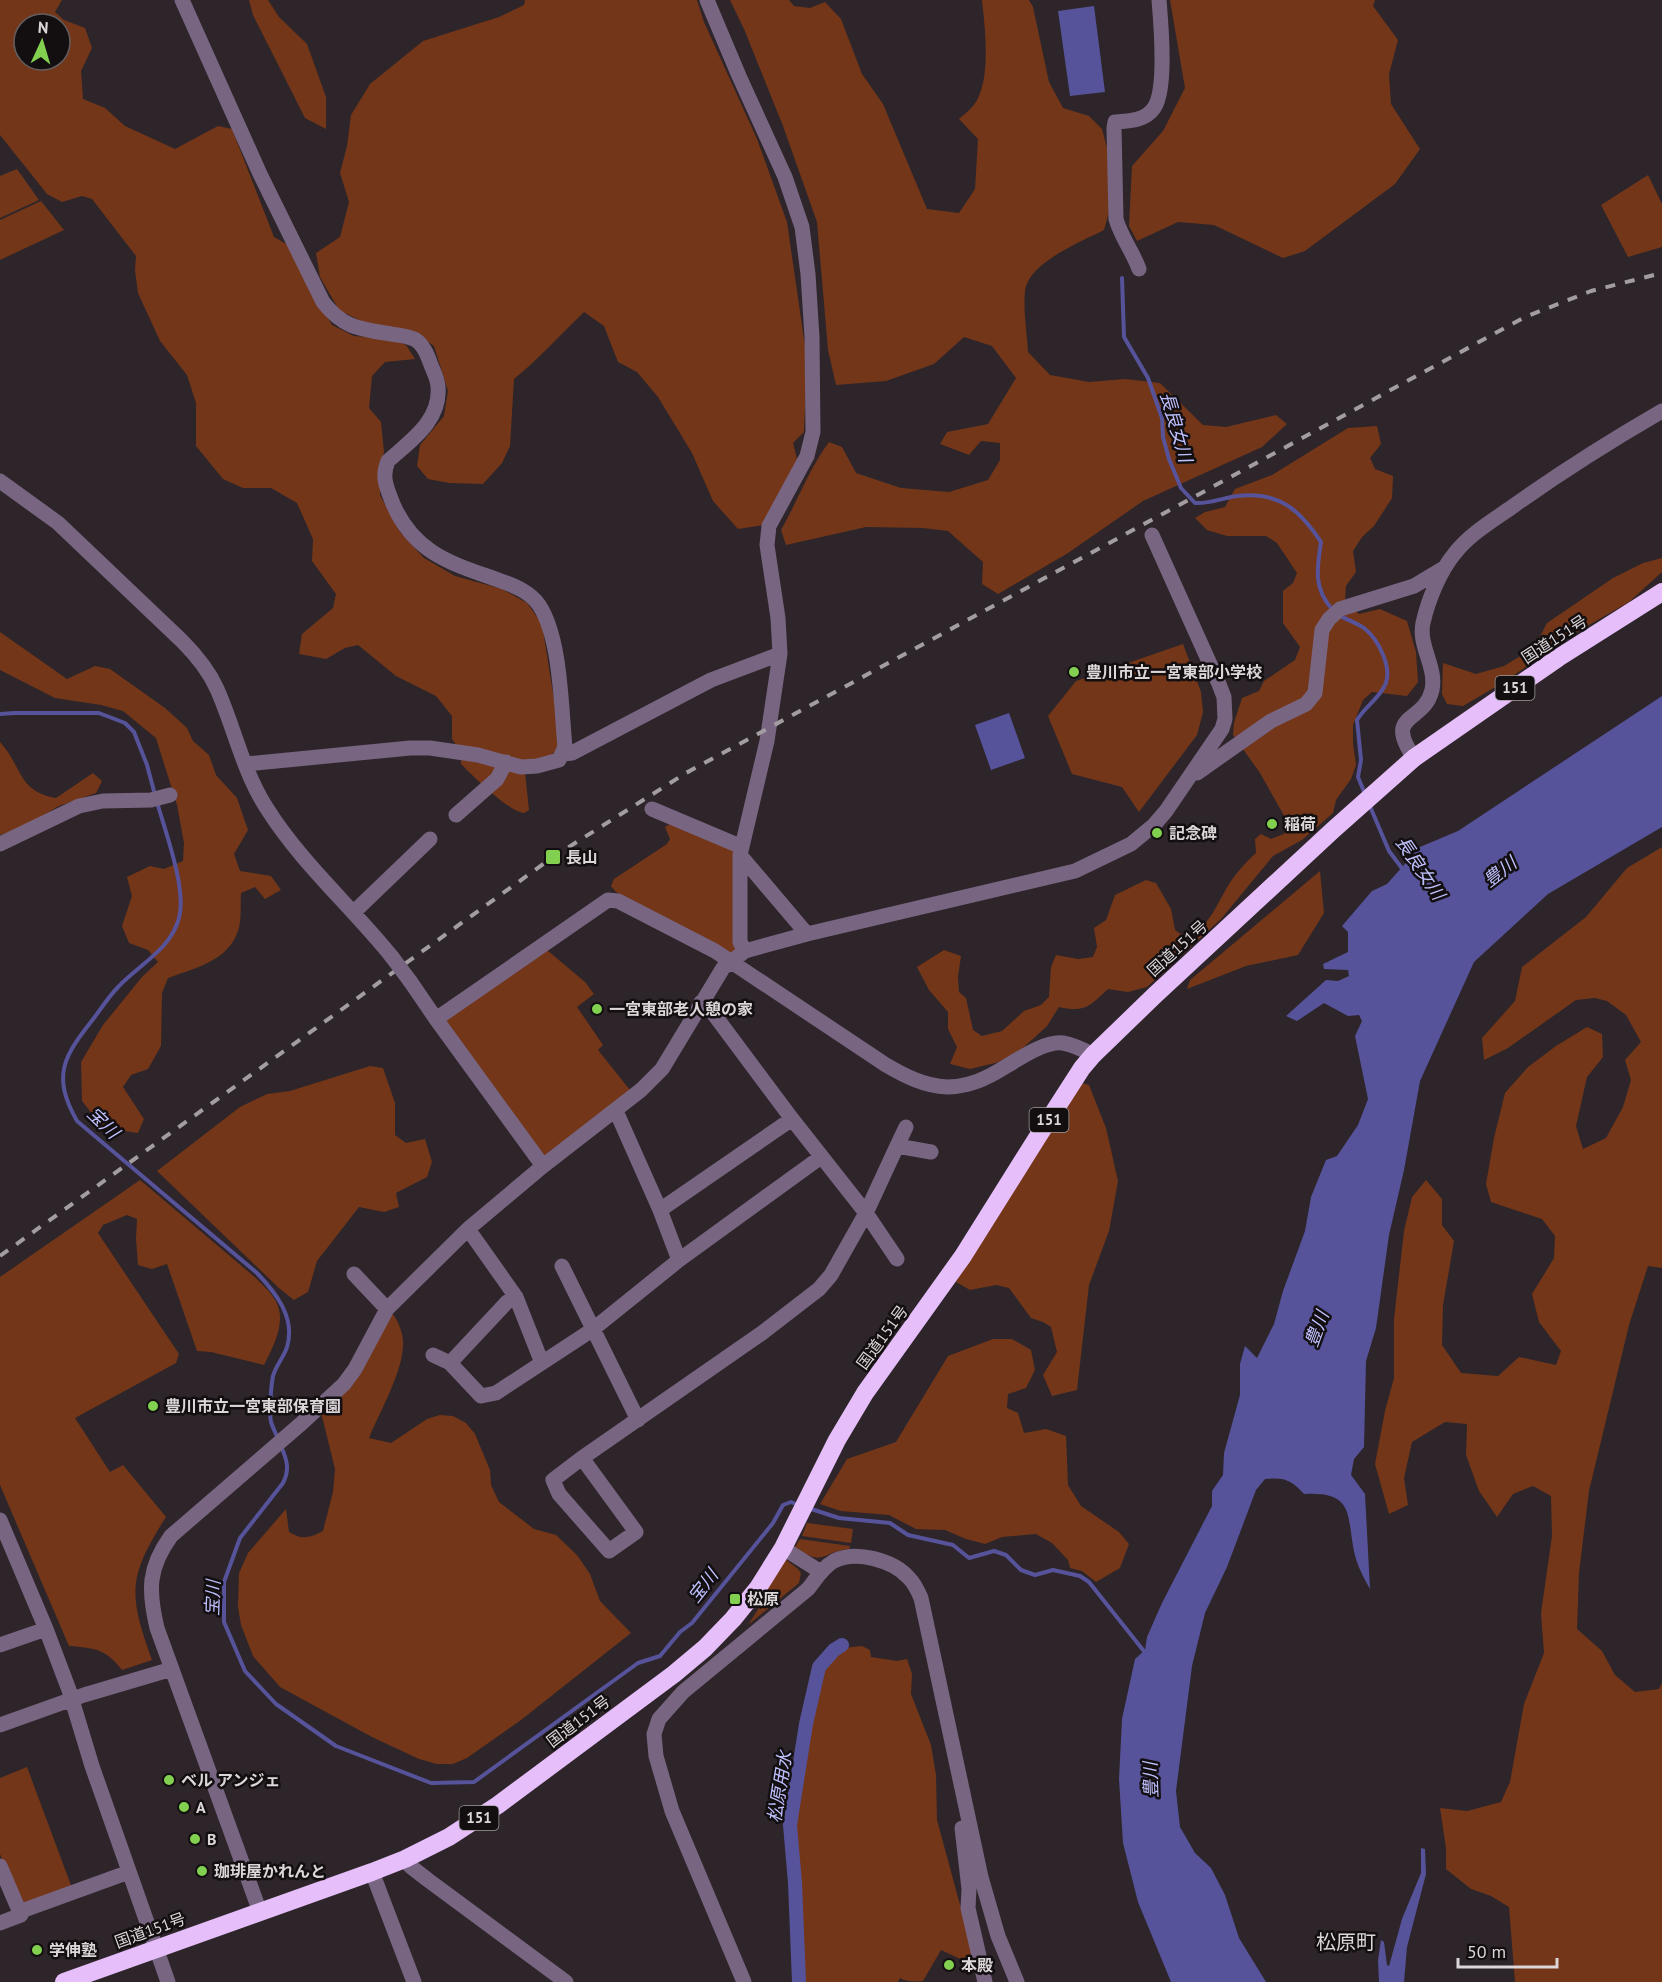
<svg xmlns="http://www.w3.org/2000/svg" width="1662" height="1982" font-family="'PT Sans','Noto Sans JP',sans-serif">
<style>
.green{fill:#733619;fill-rule:evenodd}
.water{fill:#56539b}
.lines{fill:none;stroke-linecap:round;stroke-linejoin:round}
.stream{stroke:#56539b;stroke-width:4}
.canal{stroke:#56539b;stroke-width:14}
.minor{stroke:#786582;stroke-width:15}
.highway{stroke:#e5befa;stroke-width:18}
.rail{stroke:#a39ca0;stroke-width:4;stroke-dasharray:10 10;stroke-linecap:butt}
.minor-bridge{stroke:#786582;stroke-width:15}
.poi-dot{fill:#82d04f;stroke:#130f11;stroke-width:2}
.labels{text-anchor:middle;stroke-width:5;stroke-linejoin:round;paint-order:stroke}
.shield{fill:#130f11;stroke:#a09a9d;stroke-width:1.5}
.shield-label{font-size:15px;font-weight:bold;fill:#dcd6d9}
.street-label{font-size:16px;fill:#dcd6d9;stroke:#130f11}
.poi-label{font-size:16px;font-weight:bold;fill:#dcd6d9;stroke:#130f11;text-anchor:start}
.water-label{font-size:18px;font-style:italic;fill:#bfc0fe;stroke:#130f11}
.quarter-label{font-size:20px;fill:#dcd6d9;stroke:#130f11}
</style>
<rect width="100%" height="100%" fill="#2d2529"/>
<path class="green" d="M0 0H62L55 12 64 20 85 28 92 48 81 71 83 99 105 108 125 126 175 149 218 126 232 129 274 237 288 245 310 288 332 325 354 336 391 339 406 345 415 359 385 362 372 376 369 408 381 422 384 452 380 470V495L400 532 424 558 455 576 502 589 527 603 542 624 557 718 558 749 547 759 523 763 457 746 452 739V716L436 696 396 676 358 645 345 648 326 659 299 654 302 634 333 608 336 594 312 561 313 539 297 503 271 488H243L223 479 196 446V403L187 375 160 341 138 293 135 270 136 256 92 199 82 196 62 202 47 194 0 135ZM24 24H60V60H24Z
M249 0H268L279 17 307 44 326 97V129L305 118 253 15Z
M525 0H697L704 22 757 139 787 222 807 360 804 432 793 443 797 459 764 525 738 529 713 501 692 453 658 397 637 372 618 362 604 326 584 312C561 334 539 359 514 379L510 446 502 463 483 484 449 483 428 479 417 466 420 445 444 416 448 391 434 346 414 332 367 324 339 310 320 277 316 253 340 237 349 202 340 173 347 146 351 115 370 84 423 41 499 17 524 5Z
M730 0H789L794 6 810 8 825 2 841 19 862 74 883 104 927 209 959 213 975 189 978 139 959 119C963 115 969 111 973 106 992 83 985 29 982 0H1029L1033 7 1049 82 1063 108 1089 116 1102 129 1112 167V201L1104 230C1081 242 1029 262 1025 291 1023 310 1027 333 1028 352L1050 375 1089 382 1125 379 1160 383 1203 425 1226 427 1276 415 1287 424 1262 447 1143 501 1068 553 998 594 982 584 983 562 948 531 923 528 866 527 786 545 781 530C798 500 809 469 829 442L842 447 856 473 901 488 949 492 988 480 1000 460V443L981 441 969 455 940 444 947 432 988 424 1016 378 992 346 964 337 934 364 886 381 836 385 828 350 817 222 783 126 744 29Z
M1170 0H1375L1373 6 1398 40 1389 74 1391 104 1420 149 1395 184 1305 251 1283 258 1214 225 1178 222 1137 241 1129 226 1132 166 1163 131 1185 88Z
M17 169 39 200 0 218V176Z
M1648 175 1662 204V247L1628 257 1601 205Z
M41 201 64 230 0 260V220Z
M1377 426 1381 444 1370 458 1375 469 1393 476 1392 498 1374 526 1362 537 1353 551 1356 572 1346 586 1345 601 1359 614 1380 609 1407 621 1416 652 1418 682 1407 696 1372 692 1363 700 1353 725V744L1356 765 1351 779 1336 800 1333 813 1302 840 1273 856 1221 919 1147 987 1128 992 1108 989C1090 1006 1085 1013 1059 1007L1047 1026 1023 1048 999 1062 970 1069 950 1064 957 1047 948 1029V1012L929 990 917 967 944 950 961 956 958 977 959 992 966 998 973 1030 982 1036 1002 1031 1024 1011 1041 1005 1049 997 1051 967 1056 955 1078 959 1093 957 1097 947 1094 928 1106 920 1115 895 1146 880 1156 883 1171 909 1175 930 1185 937C1209 931 1218 900 1231 881 1238 871 1247 861 1256 853L1255 839 1261 834 1271 839 1284 834 1287 821 1260 773 1233 735 1234 723 1242 698 1259 691 1264 681 1295 660 1300 647 1283 623V591L1293 583 1297 573 1277 543 1266 536H1227L1207 530 1195 518 1205 512 1225 507 1235 489 1272 475 1348 428Z
M1662 558V572L1629 602 1570 636 1504 682 1463 706 1447 704 1442 694 1443 663 1476 674 1504 666 1534 648 1547 623 1613 578 1643 563Z
M0 632 67 679 95 666 110 669 165 708 187 728 193 741 209 755 216 775 237 798 248 830 234 854 240 871 271 876 281 890 265 899 255 887 241 893C240 905 242 920 238 931 228 961 195 968 168 978L162 993 161 1046 148 1069 131 1075 123 1087 144 1119 138 1133 103 1128 82 1101 81 1062 103 1025 142 977 158 962 148 950 129 943 122 926 132 896 127 877 150 866 164 869 183 861 184 843 177 805 156 738 123 711 101 705 55 698 0 670Z
M1183 644 1201 692 1203 712 1197 735 1139 812 1122 787 1072 774 1048 716 1076 681Z
M0 742C23 767 17 791 56 798L93 773 102 781 96 793 59 806 21 828 0 835Z
M461 759 525 772 529 810 524 813C509 812 473 776 461 764Z
M670 824 735 851 738 947 732 954 616 892 611 886 614 879 667 844 670 839 665 827Z
M1662 847V1268L1648 1266 1629 1325 1589 1491 1579 1573 1577 1629 1602 1651 1615 1675 1635 1692 1659 1689 1662 1683V1982H1515L1509 1907 1491 1896 1471 1889 1446 1869V1848L1440 1808 1467 1811 1501 1802 1510 1782 1524 1704 1544 1653 1541 1613 1552 1536 1551 1496 1533 1486 1513 1494 1497 1517 1479 1491 1466 1455 1467 1424 1445 1422 1412 1442 1404 1478 1408 1505 1389 1514 1375 1464 1385 1411 1394 1378V1319L1404 1231 1412 1197 1426 1180 1442 1199V1225L1454 1241 1443 1305 1442 1345 1461 1373 1498 1376 1519 1357 1556 1365 1561 1351 1539 1322 1532 1294 1554 1258 1555 1236 1542 1219 1491 1202 1486 1184 1494 1138 1505 1093 1528 1067 1556 1046 1587 1027 1602 1034 1603 1057 1587 1077 1576 1126 1583 1149 1606 1138 1623 1107 1631 1080 1625 1060 1641 1042 1626 1015 1607 1001 1595 998 1576 1000 1508 1048 1484 1060 1482 1038 1515 1001 1522 967 1586 917 1627 868Z
M1320 871 1324 913 1298 955 1246 966 1187 989 1190 980Z
M547 950 585 982 594 994 577 1007 603 1045 598 1050 630 1090 543 1158 446 1022V1018Z
M370 1066 383 1068 395 1103V1135L406 1143 425 1139 432 1162 427 1177 396 1193 399 1207 384 1212 359 1207 317 1261 308 1292 294 1300 280 1289 157 1171 240 1107 267 1094 290 1091Z
M1076 1081 1089 1085 1106 1128 1118 1181 1109 1231 1089 1285 1077 1390 1052 1396 1043 1375 1057 1352 1051 1327 1043 1322 1031 1318 1009 1288 996 1285 970 1290 956 1282Z
M140 1180 257 1279C262 1285 269 1290 273 1297 289 1318 274 1345 264 1365L211 1352 197 1351 167 1264 152 1269 138 1265 136 1239 137 1219 127 1215 103 1225 98 1233 179 1354 176 1363 75 1418 110 1472 123 1465 166 1517C128 1577 128 1593 152 1660L122 1670C106 1649 95 1648 69 1646L0 1485V1277Z
M393 1314C398 1322 402 1330 403 1340 405 1369 380 1411 369 1438L391 1443 427 1419 440 1415 453 1416 466 1423 475 1434 490 1470 491 1485 499 1502 534 1529 556 1535 577 1555 590 1574 600 1601 631 1633 521 1720 467 1758 453 1764H437L419 1759 372 1737 280 1687 253 1656 241 1625 238 1607 239 1573 248 1553 286 1509 289 1532C302 1540 310 1538 323 1531L333 1492 335 1469 321 1412Z
M993 1339H1012L1031 1350 1035 1370 1026 1388 1008 1394 1007 1408 1018 1413 1024 1433 1046 1429 1066 1436 1068 1485 1081 1506 1119 1532 1129 1544 1120 1568 1096 1582 1082 1571 1070 1568 1068 1560 1052 1543 1036 1534 1002 1537 985 1544 966 1539 945 1530 916 1529 889 1515 841 1511 820 1504 847 1459 896 1442 948 1356Z
M807 1523 853 1529 851 1543 802 1536Z
M800 1539 850 1546 849 1549C820 1552 825 1568 795 1547Z
M785 1559 798 1569 801 1573 799 1583 748 1625 761 1605 779 1561Z
M862 1646 870 1650 871 1657 897 1661 907 1659 912 1674 911 1694 931 1745 936 1775 937 1820 975 1960 971 1964 941 1950 923 1981C915 1982 907 1982 900 1978L898 1982H800L796 1882 792 1824 808 1723 821 1667 836 1651 844 1648Z
M27 1767 72 1888 20 1906 0 1854V1778Z"/>
<path class="water" d="M1094 6 1105 92 1070 96 1058 11Z
M1662 696V827L1548 894 1474 962 1420 1081 1404 1170 1389 1235 1376 1328 1366 1361 1364 1447 1354 1459 1351 1475 1365 1494 1370 1589C1365 1580 1359 1569 1356 1559 1345 1520 1359 1491 1304 1494 1291 1480 1285 1477 1265 1479L1256 1490 1227 1567 1205 1613 1192 1666 1176 1791 1180 1827 1195 1853 1211 1868 1225 1895 1239 1938 1266 1982H1171L1138 1902 1123 1843 1119 1779 1122 1719 1135 1659 1145 1650 1147 1637 1162 1603 1212 1506V1491L1223 1475 1224 1453 1240 1395V1364L1245 1346 1257 1358 1274 1324 1283 1291 1305 1231 1311 1197 1326 1160 1337 1156 1358 1125 1368 1099 1355 1036 1362 1021 1359 1015 1348 1016 1324 1003 1297 1021 1286 1016 1326 980 1338 981 1349 976 1348 970 1324 969 1323 964 1348 952V932L1342 926 1372 891 1387 884 1420 847 1458 831Z
M1009 713 1025 758 991 770 975 725Z
M1421 1848 1425 1849 1426 1874 1407 1947 1404 1982H1379L1378 1960 1381 1940 1384 1942 1387 1965 1389 1966 1402 1919 1421 1873Z"/>
<g class="lines">
<path class="stream" d="M1122 278 1124 337 1148 378 1162 418 1163 437 1169 459 1181 488 1195 503C1210 504 1222 498 1237 496 1279 491 1300 510 1321 542 1317 568 1313 589 1333 610
M1338 615C1346 619 1356 623 1364 628 1379 640 1394 670 1384 687 1377 700 1364 708 1357 720L1361 760 1358 777 1365 794
M0 714 15 713H99L125 723 134 732 147 765 155 795
M157 802C165 831 187 889 179 918 171 949 140 964 119 986 110 995 102 1007 94 1018 64 1056 51 1075 77 1121L257 1273C275 1292 296 1317 287 1347 284 1357 276 1365 273 1376 271 1386 269 1413 271 1422 273 1428 276 1434 278 1439
M1369 804 1389 851 1404 871
M281 1446C287 1460 290 1469 283 1483L240 1538 224 1582V1622L245 1671 276 1704 336 1746 431 1783 474 1782 638 1663 660 1656 680 1632 692 1623 773 1523 783 1505 791 1502 798 1505
M808 1508 839 1518 890 1523 908 1535 953 1545 969 1558 994 1551 1006 1555 1021 1570 1035 1575 1053 1570 1080 1576 1089 1582 1147 1655"/>
<path class="canal" d="M799 1982 795 1883 790 1825 806 1724 819 1667 834 1650 842 1645"/>
<path class="minor" d="M182 0 260 174 323 302C343 328 360 329 391 334 399 335 407 336 414 339 423 343 428 356 431 365 434 372 438 380 438 387 441 421 410 441 388 461 381 478 387 488 393 504 415 555 454 564 501 581 515 586 530 592 539 605 561 638 561 707 565 747L559 760 537 766 521 767 478 755 430 748H410L246 764
M707 0 739 76 785 177 802 227 808 274 812 337 813 432 807 456 769 526 767 545 778 618 780 654 767 741 740 855V942L745 951
M1139 269C1133 252 1121 237 1116 219L1114 128 1115 122C1129 121 1145 121 1154 108 1167 89 1161 24 1159 0
M0 481 58 523 182 641C196 655 209 671 217 689 234 727 243 771 266 807 301 863 351 906 392 957
M564 754 572 753 711 680 780 654
M1414 758C1383 712 1424 724 1432 690 1437 667 1418 646 1423 623 1428 600 1440 571 1455 553 1470 534 1492 521 1512 507 1561 472 1610 441 1662 411
M1197 773 1271 721 1306 704 1315 693 1322 630 1329 619 1340 609 1414 586 1444 568
M652 809 742 847
M456 815 497 779 506 762
M0 844 79 806 103 801 151 800 170 795
M740 855 807 934
M354 912 430 839
M410 981 436 1019 608 900 618 901 715 951 886 1065C905 1076 924 1086 947 1087 960 1087 976 1083 987 1077 1007 1068 1041 1040 1063 1043 1074 1045 1084 1050 1093 1055
M701 1002 707 1005 792 1119 866 1213 897 1259
M436 1019 543 1166
M616 1111 660 1210 679 1260
M906 1127 897 1146 931 1152
M660 1210 792 1119
M468 1229 516 1297 542 1363
M562 1266 638 1420
M354 1274 387 1309
M433 1355 450 1363 481 1396 496 1393 592 1330 679 1260 821 1157
M450 1363 507 1302 516 1297
M582 1458 636 1532 609 1551 559 1494 553 1480 582 1458 762 1333 819 1289 831 1275 866 1213 897 1146
M0 1520 46 1629 69 1690 92 1766 168 1982
M783 1548 821 1572
M0 1645 46 1629
M0 1725 84 1695 172 1669
M962 1828 969 1889 968 1908 985 1982
M405 1859 410 1866 428 1880 566 1982
M0 1866 21 1915 0 1923
M372 1872 414 1982
M27 1909 129 1872
M260 1912 157 1628C148 1590 148 1568 171 1536L303 1422 344 1384 355 1369 387 1309 468 1229 543 1166 641 1090 662 1069 723 968 745 951 807 934 1075 871 1131 844 1154 825 1166 811 1222 729 1225 719 1224 697 1219 684 1152 535
M744 1982 672 1811 656 1756 654 1734 659 1719 683 1692 808 1589C816 1579 823 1567 834 1561 856 1550 893 1560 909 1578 915 1584 918 1591 921 1598L981 1877 998 1936 1017 1982"/>
<path class="highway" d="M64 1982 372 1872 405 1859 449 1837 498 1805 674 1674 705 1648 733 1619 758 1588 783 1548 837 1440 865 1393 963 1256 1037 1138 1082 1068 1093 1055 1155 995 1333 830 1414 758 1558 658 1662 592"/>
<path class="rail" d="M0 1256 553 857 686 773 1525 317 1591 291 1662 273"/>
<path class="minor-bridge" d="M392 957 410 981"/>
</g>
<g class="poi-dot">
<circle cx="1074" cy="672" r="6"/>
<circle cx="1272" cy="824" r="6"/>
<circle cx="1157" cy="833" r="6"/>
<rect x="545" y="849" width="16" height="16" rx="3"/>
<circle cx="597" cy="1009" r="6"/>
<circle cx="153" cy="1406" r="6"/>
<rect x="729" y="1593" width="12" height="12" rx="3"/>
<circle cx="169" cy="1780" r="6"/>
<circle cx="184" cy="1807" r="6"/>
<circle cx="195" cy="1839" r="6"/>
<circle cx="202" cy="1871" r="6"/>
<circle cx="37" cy="1950" r="6"/>
<circle cx="949" cy="1965" r="6"/>
</g>
<g class="labels">
<g class="shield">
<rect x="1495.5" y="676" width="39" height="24" rx="4.5"/>
<rect x="1029.5" y="1108" width="39" height="24" rx="4.5"/>
<rect x="459.5" y="1806" width="39" height="24" rx="4.5"/>
</g>
<g class="shield-label">
<text x="1515" y="693">151</text>
<text x="1049" y="1125">151</text>
<text x="479" y="1823">151</text>
</g>
<g class="street-label">
<text transform="translate(1554 639) rotate(-33)" y="6">国道151号</text>
<text transform="translate(1177 948) rotate(-42)" y="6">国道151号</text>
<text transform="translate(882 1337) rotate(-54)" y="6">国道151号</text>
<text transform="translate(578 1721) rotate(-37)" y="6">国道151号</text>
<text transform="translate(150 1930) rotate(-20)" y="6">国道151号</text>
</g>
<g class="poi-label">
<text x="1086" y="678">豊川市立一宮東部小学校</text>
<text x="1284" y="830">稲荷</text>
<text x="1169" y="839">記念碑</text>
<text x="566" y="863">長山</text>
<text x="609" y="1015">一宮東部老人憩の家</text>
<text x="165" y="1412">豊川市立一宮東部保育園</text>
<text x="747" y="1605">松原</text>
<text x="181" y="1786">ベル アンジェ</text>
<text x="196" y="1813">A</text>
<text x="207" y="1845">B</text>
<text x="214" y="1877">珈琲屋かれんと</text>
<text x="49" y="1956">学伸塾</text>
<text x="961" y="1971">本殿</text>
</g>
<g class="water-label">
<text transform="translate(1176 427) rotate(74)" y="6">長良女川</text>
<text transform="translate(1420 868) rotate(56)" y="6">長良女川</text>
<text transform="translate(1500 872) rotate(-38)" y="6">豊川</text>
<text transform="translate(103 1123) rotate(44)" y="6">宝川</text>
<text transform="translate(1317 1329) rotate(-70)" y="6">豊川</text>
<text transform="translate(703 1586) rotate(-52)" y="6">宝川</text>
<text transform="translate(213 1598) rotate(-88)" y="6">宝川</text>
<text transform="translate(1151 1780) rotate(-92)" y="6">豊川</text>
<text transform="translate(780 1787) rotate(-81)" y="6">松原用水</text>
</g>
<g class="quarter-label">
<text x="1346" y="1949">松原町</text>
</g>
</g>
<g transform="translate(42 42) rotate(4)"><circle r="28" fill="#130f11" stroke="#635f61" stroke-width="1.5"/>
<path d="M0-4.5L10 22L0 15L-10 22Z" fill="#82d04f"/>
<text y="-9" font-size="16" font-weight="bold" text-anchor="middle" fill="#dcd6d9">N</text>
</g>
<path d="M1458 1958v9h99v-9" fill="none" stroke="#dcd6d9" stroke-width="3"/>
<text x="1467" y="1958" font-size="18" fill="#dcd6d9" stroke="#130f11" stroke-width="4.5" paint-order="stroke">50 m</text>
</svg>
